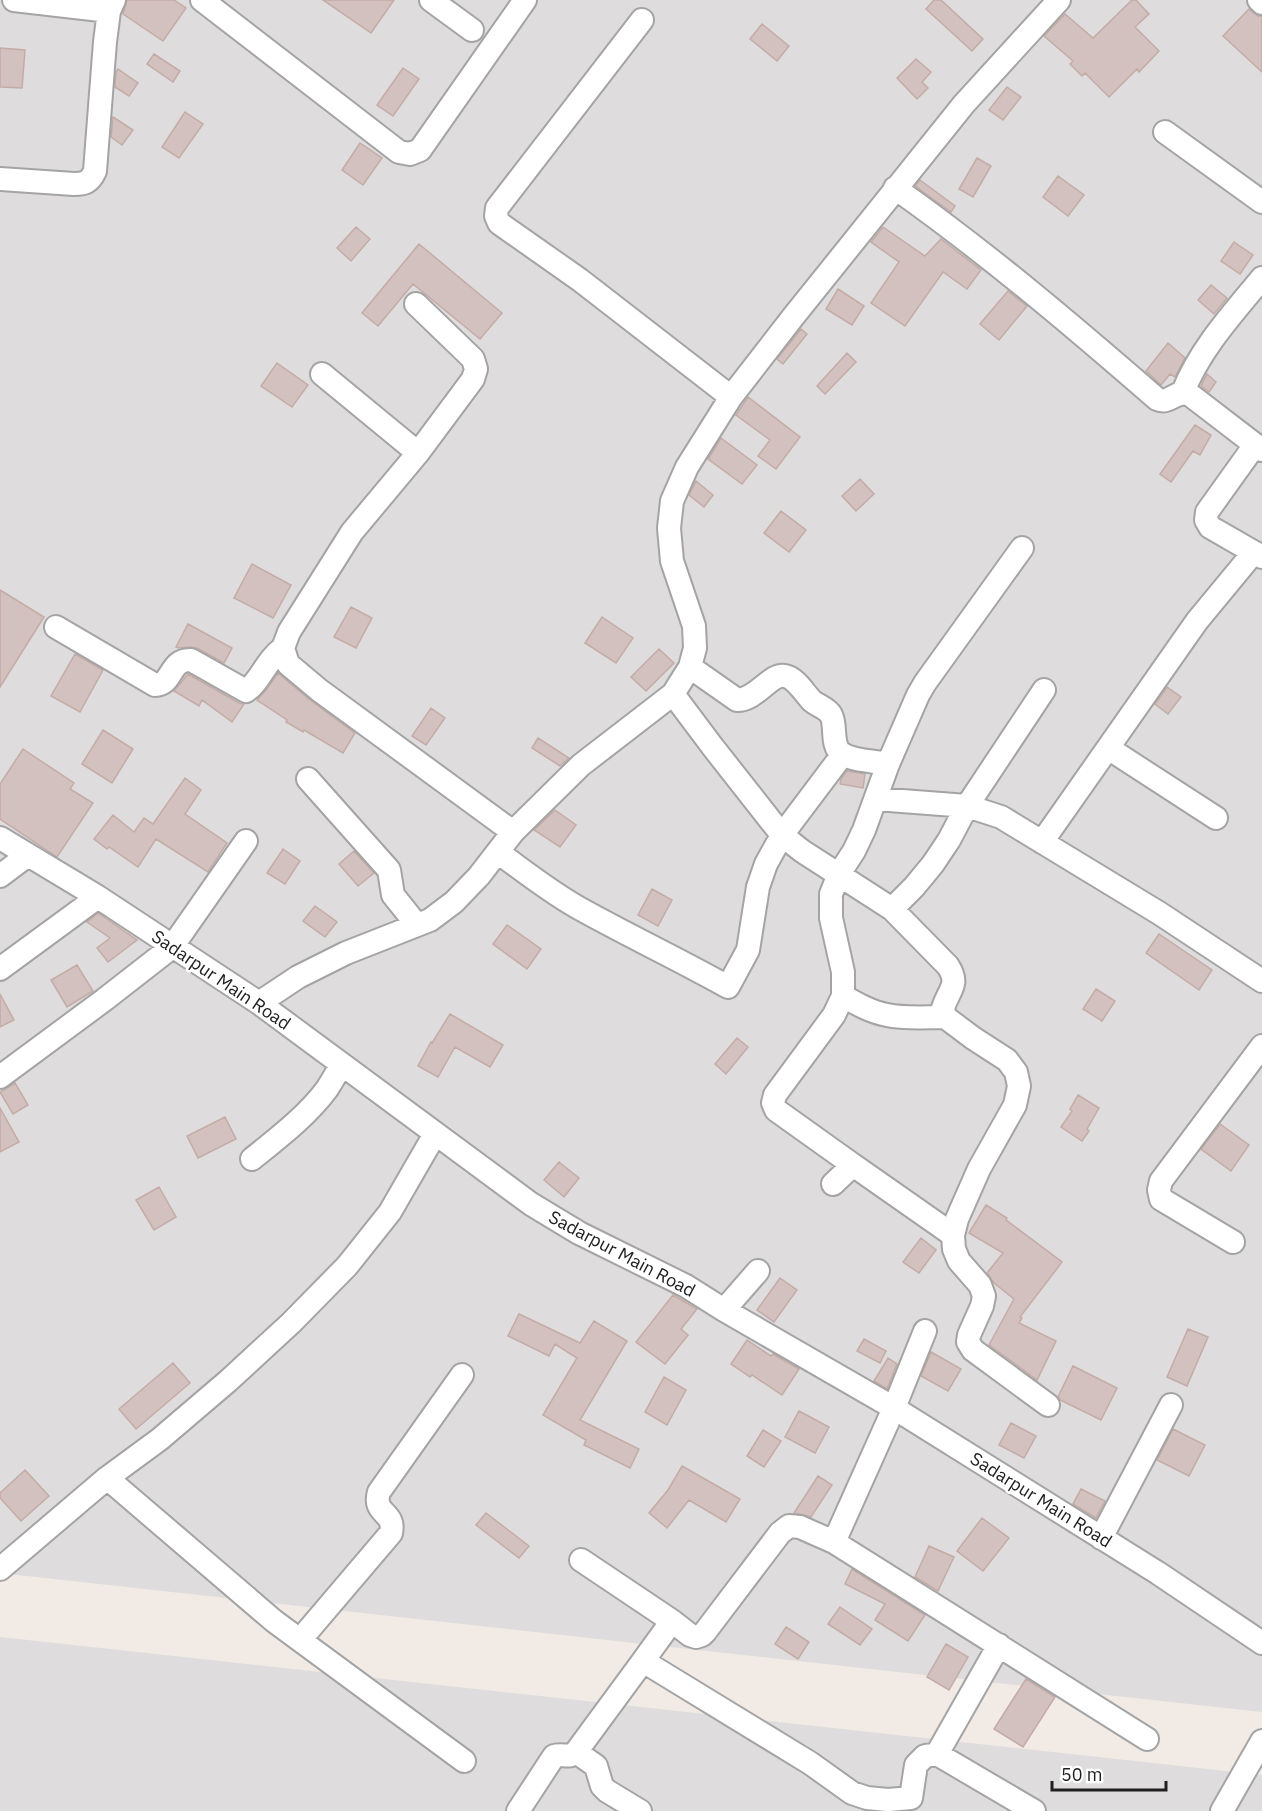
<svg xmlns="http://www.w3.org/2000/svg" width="1262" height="1811" font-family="'IBM Plex Sans',sans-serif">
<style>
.residential{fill:#dedcdd}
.building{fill:#d2c1be;stroke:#c4aba6;stroke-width:1.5}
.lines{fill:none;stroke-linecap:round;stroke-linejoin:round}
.minor-casing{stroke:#a4a4a4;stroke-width:26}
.minor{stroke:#fff;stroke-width:22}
.labels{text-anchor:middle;stroke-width:5;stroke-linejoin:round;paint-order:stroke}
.street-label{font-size:18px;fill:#202020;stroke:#fff}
</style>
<rect width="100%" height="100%" fill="#f1eae5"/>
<path class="residential" d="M0 0H1262V1712L0 1573Z
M0 1637 1262 1775V1811H0Z"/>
<path class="building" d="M127 0H174L186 8 163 41 123 14Z
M323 0H394L371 33Z
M934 0H941L983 39 972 51 926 9Z
M1132 0H1136L1149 14 1135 27 1159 51 1139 72 1137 69 1109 97 1085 73 1082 76 1070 64 1073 61 1044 36 1065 14 1093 38Z
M1249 9 1258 16H1262V72L1223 36Z
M762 24 789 46 777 61 750 39Z
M0 48 25 50 22 88 0 87Z
M154 54 180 71 173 82 147 64Z
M916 59 931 72 922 82 928 88 917 99 897 78Z
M403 68 419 79 393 116 377 105Z
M118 69 138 83 129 96 115 87 116 72Z
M1007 87 1021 97 1003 120 989 110Z
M185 112 203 124 179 158 162 147Z
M113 117 133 130 122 145 111 137Z
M360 143 382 158 363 185 342 170Z
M977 158 991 166 973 197 959 189Z
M1058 176 1084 195 1068 216 1043 197Z
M920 180 955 206 951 212 915 186Z
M356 227 370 239 351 261 337 248Z
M883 227 925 256 941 239 981 270 967 289 943 272 905 326 871 303 899 262 871 242Z
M1234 242 1253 255 1240 274 1221 261Z
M419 244 502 313 480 339 413 284 378 326 362 313Z
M1211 285 1227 298 1214 314 1198 300Z
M838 289 864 306 852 325 826 309Z
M1008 291 1027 306 999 340 980 324Z
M801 329 807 334 783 364 777 359Z
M1168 343 1185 358 1175 377 1170 374 1161 385 1146 371Z
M847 353 856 362 825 394 817 386Z
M277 363 308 385 292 407 261 386Z
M1207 374 1216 382 1209 392 1201 386Z
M748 397 800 437 776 469 758 456 770 440 736 415Z
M1195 425 1211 435 1200 455 1193 451 1171 482 1160 474Z
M721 438 757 465 742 484 708 459Z
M860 479 874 494 856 511 842 496Z
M696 481 713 495 704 507 689 495Z
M781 511 806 530 789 552 764 533Z
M252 564 291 585 273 618 234 598Z
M0 590 44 617 0 687Z
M351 607 372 618 356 648 334 637Z
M602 617 633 638 616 663 585 643Z
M188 624 232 648 224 663 197 648 190 647 179 648 176 647Z
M659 649 674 663 646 691 631 677Z
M75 654 103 670 80 712 51 696Z
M278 673 310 700 355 733 343 753 304 730 303 732 286 722 287 720 257 700 266 690Z
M188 674 239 703 244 704 232 722 202 700 199 706 174 691Z
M1167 687 1181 697 1168 714 1155 704Z
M431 708 445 718 426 745 412 736Z
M103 730 133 749 112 783 82 764Z
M538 738 569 758 560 766 532 748Z
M23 749 74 783 70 789 93 803 57 857 0 819V784Z
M847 771 865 774 863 788 840 784 841 779Z
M185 778 201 790 185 814 227 843 208 872 156 839 138 867 109 847 107 849 94 839 113 815 134 832 144 818 153 824Z
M555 810 576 825 560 847 534 830Z
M283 849 300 861 285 884 267 873Z
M354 851 374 873 358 886 339 864Z
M652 889 672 900 658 926 638 915Z
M315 906 337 922 325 937 303 921Z
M98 913 137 940 108 962 97 948 110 938 87 922Z
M507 925 541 949 527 969 493 944Z
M1159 934 1212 970 1199 990 1146 953Z
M77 965 93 991 67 1007 51 980Z
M1096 989 1115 1001 1102 1021 1083 1009Z
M0 994 14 1020 0 1027Z
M450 1014 503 1045 490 1067 455 1047 438 1077 418 1066 431 1042 432 1043Z
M737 1038 748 1047 726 1074 715 1064Z
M15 1083 28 1105 13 1114 0 1092Z
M1078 1095 1099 1108 1087 1129 1089 1131 1082 1141 1061 1127 1072 1111 1070 1109Z
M0 1108 19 1142 0 1152Z
M225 1117 236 1139 198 1158 187 1136Z
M1220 1124 1249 1145 1231 1171 1201 1149Z
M559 1162 579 1178 564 1197 544 1180Z
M159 1187 176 1217 154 1230 136 1200Z
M986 1205 1007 1218 1006 1220 1062 1262 1020 1317 1022 1318 1019 1323 1056 1341 1037 1380 989 1345 1014 1299 994 1283 987 1273 1003 1253 969 1233Z
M921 1238 936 1250 919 1273 903 1262Z
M780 1278 797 1290 774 1322 757 1310Z
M673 1295 697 1309 681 1329 688 1335 665 1364 636 1342Z
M519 1314 580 1343 594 1321 627 1341 580 1420 639 1449 630 1468 584 1445 586 1440 543 1415 577 1358 555 1344 549 1356 508 1336Z
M1188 1329 1208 1337 1187 1386 1167 1377Z
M864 1339 886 1351 880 1363 857 1351Z
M747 1340 771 1356 773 1354 799 1369 782 1395 752 1375 750 1377 731 1364Z
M931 1352 961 1369 948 1391 921 1376Z
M888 1358 897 1364 887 1389 874 1381Z
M173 1363 190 1383 136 1429 119 1409Z
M1073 1366 1117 1388 1101 1420 1060 1400 1058 1397Z
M664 1377 686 1390 667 1425 645 1412Z
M799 1411 829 1427 815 1453 785 1437Z
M1011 1423 1036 1436 1024 1458 999 1445Z
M1173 1429 1205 1445 1189 1476 1157 1460Z
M763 1430 781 1441 764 1467 747 1456Z
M682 1466 740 1499 726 1522 689 1500 667 1528 649 1513 668 1490Z
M25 1470 49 1496 21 1521 0 1498V1493Z
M818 1476 832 1485 811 1517 794 1513Z
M1081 1489 1105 1501 1096 1518 1073 1504Z
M486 1513 529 1546 519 1558 476 1525Z
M982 1518 1009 1538 983 1571 957 1551Z
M929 1546 954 1557 938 1591 915 1577Z
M852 1569 925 1615 908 1641 875 1620 885 1604 845 1584Z
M840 1607 872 1629 860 1645 828 1624Z
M786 1627 809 1642 798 1659 775 1644Z
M946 1644 968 1657 949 1690 927 1677Z
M1026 1679 1055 1697 1023 1747 994 1729Z"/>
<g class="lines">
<defs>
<path id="minor" d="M14 0 109 11
M202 0 399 152 410 154 420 150 525 0
M431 0 472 30
M1259 0 1262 3
M642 20 497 208 496 216 499 223 580 280 731 397
M1165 132 1262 202
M0 179 74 184C85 184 90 182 95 171L105 42 109 11 114 0
M895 188C987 253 1073 326 1157 399 1170 405 1174 390 1189 394L1262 450
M416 304 473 359 476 369 473 379 418 453 352 532 289 632 283 648 288 664 319 690 513 832
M322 374 418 453
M1183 392C1200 349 1233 313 1262 278
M1255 445 1207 512 1206 520 1210 527 1262 557
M56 627 155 685C173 685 169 659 191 660L246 691C260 682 266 660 283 648
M690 667 737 700C757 700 770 673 785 676 796 678 805 694 812 701 818 706 827 708 831 715 837 726 830 745 842 754 854 761 874 761 888 764
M673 694 712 746 782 835 802 851 892 909 948 966C960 985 949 989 943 1008L945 1017 973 1038 1007 1060 1016 1072 1019 1086 1015 1105 979 1169 957 1219 953 1235 954 1249 959 1261 980 1285 984 1296 982 1306 969 1335 968 1342 973 1350 1048 1405
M1108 748 1216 818
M308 779 389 870 393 895 417 925
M876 799 967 806 1001 817 1159 913 1262 981
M0 838 98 897 259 1003 531 1204 579 1233 686 1286 724 1310 894 1408 1158 1573 1262 1643
M1042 842 1197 621 1254 552
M498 852C523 871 549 891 577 907 627 935 678 959 728 987L748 950 758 887 766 864 782 835 843 754
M0 876 28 855
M892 909 914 887 933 864 949 840 967 806 1044 690
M0 969 98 897
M843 996C857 1004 871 1012 887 1015 906 1019 926 1017 945 1017
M259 1003 298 977 346 953 430 920 454 902 479 876 513 832 581 765 673 694 690 667 695 648 694 626 672 561 669 528 672 501 687 467 731 397 793 317 964 104 1059 0
M0 1077 104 1000 172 947 246 841
M252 1159C278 1138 307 1116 327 1089 332 1081 337 1073 341 1065
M853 1165 776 1110 773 1103 775 1095 834 1015 843 996V972L831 918V894L839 874 854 851 864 830 888 764 918 695 925 683 1022 548
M833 1184 853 1165 953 1235
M1233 1242 1161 1199 1159 1190 1161 1181 1262 1046
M724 1310 758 1271
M107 1478 274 1621 464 1761
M1101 1538 1171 1405
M834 1542 894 1408 925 1331
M581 1560 672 1621 690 1635 696 1637 702 1635 705 1632 780 1533 789 1526 800 1527 834 1542 1147 1739
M0 1569 107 1478 160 1439 228 1381 291 1323 347 1266 390 1212 435 1134
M300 1640 391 1533C396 1511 372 1515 379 1492L462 1375
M643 1661 672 1621
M576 1752 596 1766 602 1786 607 1791 640 1811
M937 1754 999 1645
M518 1811 554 1756C563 1753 569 1759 576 1752L643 1661 810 1763 852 1793 867 1798 888 1800 911 1798 916 1765 925 1756 937 1754 1034 1811
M1222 1811 1262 1741"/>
</defs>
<use href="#minor" class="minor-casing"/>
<use href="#minor" class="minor"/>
</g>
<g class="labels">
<g class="street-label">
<text transform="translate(221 980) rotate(34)" y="6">Sadarpur Main Road</text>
<text transform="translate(622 1254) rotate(28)" y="6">Sadarpur Main Road</text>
<text transform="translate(1041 1500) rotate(32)" y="6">Sadarpur Main Road</text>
</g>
</g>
<path d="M1052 1781v9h114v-9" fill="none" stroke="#202020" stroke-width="3"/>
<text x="1061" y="1781" font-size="18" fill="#202020" stroke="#ffffff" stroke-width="4.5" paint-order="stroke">50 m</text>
</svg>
